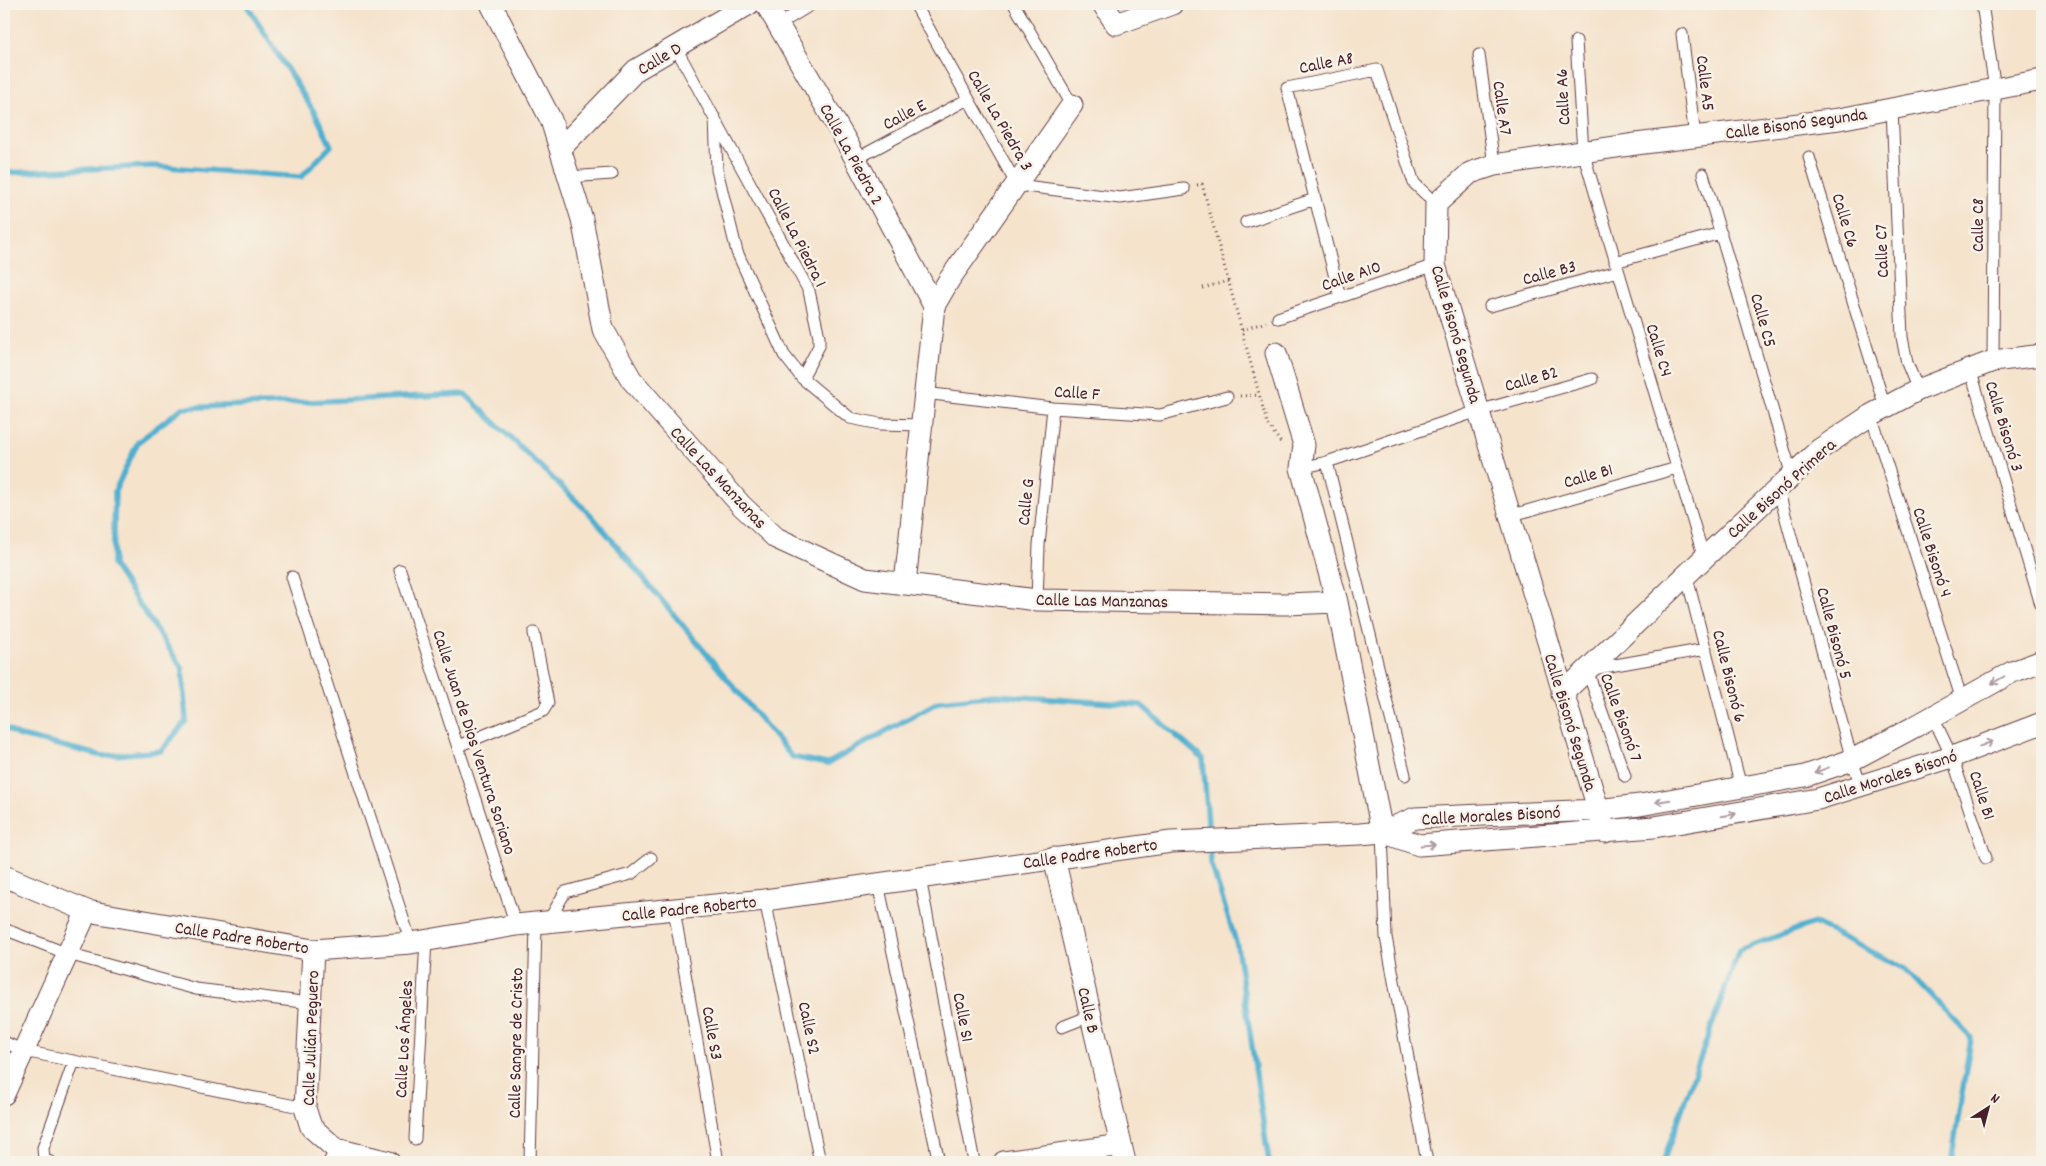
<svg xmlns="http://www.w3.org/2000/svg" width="2046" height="1166" font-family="Dekko,sans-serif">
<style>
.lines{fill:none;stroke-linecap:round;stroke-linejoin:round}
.stream{stroke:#50afcf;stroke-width:5.5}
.service-casing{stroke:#643c43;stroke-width:13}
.minor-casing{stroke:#643c43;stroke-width:23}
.path{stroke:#643c43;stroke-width:3;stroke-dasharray:1 4;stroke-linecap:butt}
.service{stroke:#fff;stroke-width:11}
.minor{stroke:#fff;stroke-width:21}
.oneway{stroke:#ae9aa0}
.labels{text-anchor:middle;stroke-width:5;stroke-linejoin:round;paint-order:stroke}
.street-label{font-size:18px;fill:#4a1f2b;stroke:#f7f3e8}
</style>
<rect width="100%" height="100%" fill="#f7f3e8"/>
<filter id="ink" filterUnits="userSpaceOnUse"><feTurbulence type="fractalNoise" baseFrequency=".02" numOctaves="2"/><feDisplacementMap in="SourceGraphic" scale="10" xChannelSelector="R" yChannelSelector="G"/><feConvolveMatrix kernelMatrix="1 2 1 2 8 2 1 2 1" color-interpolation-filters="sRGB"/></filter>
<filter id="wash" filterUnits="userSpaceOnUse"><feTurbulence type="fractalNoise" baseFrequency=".0096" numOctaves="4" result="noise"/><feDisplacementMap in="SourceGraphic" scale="20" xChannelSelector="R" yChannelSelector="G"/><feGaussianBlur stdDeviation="1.12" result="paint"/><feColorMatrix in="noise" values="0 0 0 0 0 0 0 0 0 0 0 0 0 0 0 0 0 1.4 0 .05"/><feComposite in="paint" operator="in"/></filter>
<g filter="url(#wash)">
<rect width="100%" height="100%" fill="#f5e3cc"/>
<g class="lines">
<path class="stream" d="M4 173 153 166 301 177 331 146 316 115 246 4
M4 727 17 735 103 756 161 751 186 721 182 668 113 565 115 491 138 442 182 408 465 394 592 516 792 757 827 764 940 701 996 695 1141 705 1203 759 1209 836
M1210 845 1211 863 1237 945 1269 1162
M1663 1162 1739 950 1814 923 1906 969 1971 1038 1951 1162"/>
</g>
</g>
<g filter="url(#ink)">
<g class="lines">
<defs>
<path id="service" d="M915 4 1017 185 1120 198 1184 189
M1014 4 1072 105
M1982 4 1995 89 1993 361
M778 25 812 4
M1682 34 1695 137
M1576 41 1583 152 1704 558
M676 48 809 291 819 337V346L802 378
M1479 55 1494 165
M1892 109 1902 337 1907 363 1918 390
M715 118 717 170 737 252 784 355 802 378 850 418 880 424 921 425
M1809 157 1885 407
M856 159 968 99
M1703 174 1792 476
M569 177 612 174
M1246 222 1315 199
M1615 262 1721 233
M1340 297 1287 88 1377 70 1414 183 1436 204
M1490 306 1618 271
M1278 318 1435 265
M1970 369 2042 608
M924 393 1053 408 1160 415 1227 397
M1871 415 1962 700
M1327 462 1405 775
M1301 468 1327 462 1478 411 1592 379
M1778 489 1852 760 1861 786
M1509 516 1677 468
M400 570 516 925
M1686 574 1741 787
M292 577 411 943
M1037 600 1039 545 1053 408
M1933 717 1952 757 1986 858
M458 746 543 711 548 703 534 633
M1625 776 1587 670 1706 649
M1382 832 1386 937 1427 1162
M920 878 974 1162
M878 884 939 1162
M765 900 820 1162
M674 910 718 1162
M552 922V915L565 892 631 874 651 858
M4 929 68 954 196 989 310 1003
M1062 1027 1090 1016
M4 1042 24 1051 305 1108
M415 1139 426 940
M51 1162 44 1160 43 1148 74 1061
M329 1162 336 1149
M530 1162 536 924"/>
<path id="minor" d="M491 4 551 120 582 219 603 329 631 379 741 505 776 538 865 579 1037 600 1286 604 1337 602
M766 4 846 141 934 306
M1103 4 1116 24 1172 4
M560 149 636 70 749 4
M1276 353 1304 445 1301 468 1337 602 1382 832
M905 584 934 306 949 280 1072 105
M1562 694 1704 558 1820 449 1871 415 1918 390 1993 361 2042 355
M1382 832 1419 845 1654 827 1818 799 1952 757 2042 723
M1605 832 1435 265 1436 204 1470 173 1494 165 1636 144 1839 119 2042 80
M1054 858 1125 1162
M4 876 87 911 313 950 411 943 516 925 765 900 1171 842 1360 834 1382 832 1415 818 1597 810 1640 805 1805 776 1852 760 1916 726 2012 672 2042 661
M313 950 305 1108 311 1127 336 1149 389 1162
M4 1094 87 911
M1004 1162 1121 1145"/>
</defs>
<use href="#service" class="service-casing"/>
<use href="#minor" class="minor-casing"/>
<path class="path" d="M1197 185 1202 184 1267 423 1281 443
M1203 288 1228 281
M1242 330 1266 322
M1240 396 1259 395"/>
<use href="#service" class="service"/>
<use href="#minor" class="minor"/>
</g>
<defs><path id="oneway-shaft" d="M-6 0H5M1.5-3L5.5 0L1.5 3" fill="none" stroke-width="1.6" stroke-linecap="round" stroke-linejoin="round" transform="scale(1.25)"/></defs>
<g class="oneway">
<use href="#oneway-shaft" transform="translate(1998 680) rotate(150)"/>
<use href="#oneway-shaft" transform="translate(1986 744) rotate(-21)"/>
<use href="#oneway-shaft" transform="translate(1822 770) rotate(160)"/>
<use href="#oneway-shaft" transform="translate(1663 801) rotate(170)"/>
<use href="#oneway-shaft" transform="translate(1729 815) rotate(-10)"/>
<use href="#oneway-shaft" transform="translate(1428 845) rotate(-4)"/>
</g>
</g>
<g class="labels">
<g class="street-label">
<text transform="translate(659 58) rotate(-31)" y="6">Calle D</text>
<text transform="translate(1326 62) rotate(-11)" y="6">Calle A8</text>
<text transform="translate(1706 83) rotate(83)" y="6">Calle A5</text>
<text transform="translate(1562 97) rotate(-93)" y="6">Calle A6</text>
<text transform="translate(1503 108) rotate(82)" y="6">Calle A7</text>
<text transform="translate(904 114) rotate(-28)" y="6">Calle E</text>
<text transform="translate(1001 120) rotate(60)" y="6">Calle La Piedra 3</text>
<text transform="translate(1796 123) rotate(-8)" y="6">Calle Bisonó Segunda</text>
<text transform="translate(852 154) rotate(61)" y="6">Calle La Piedra 2</text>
<text transform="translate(1846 220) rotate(73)" y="6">Calle C6</text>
<text transform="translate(1977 225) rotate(-90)" y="6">Calle C8</text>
<text transform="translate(798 237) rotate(63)" y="6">Calle La Piedra 1</text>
<text transform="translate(1881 251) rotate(-92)" y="6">Calle C7</text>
<text transform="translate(1549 272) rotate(-15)" y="6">Calle B3</text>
<text transform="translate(1351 275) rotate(-19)" y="6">Calle A10</text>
<text transform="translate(1764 320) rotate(74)" y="6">Calle C5</text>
<text transform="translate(1457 334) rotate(74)" y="6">Calle Bisonó Segunda</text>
<text transform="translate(1660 350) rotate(73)" y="6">Calle C4</text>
<text transform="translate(1531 378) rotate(-16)" y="6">Calle B2</text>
<text transform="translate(1077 392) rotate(4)" y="6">Calle F</text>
<text transform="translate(2005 426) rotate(73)" y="6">Calle Bisonó 3</text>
<text transform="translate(1588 475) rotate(-16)" y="6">Calle B1</text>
<text transform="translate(719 477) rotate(47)" y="6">Calle Las Manzanas</text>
<text transform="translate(1781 488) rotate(-42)" y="6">Calle Bisonó Primera</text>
<text transform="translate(1025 502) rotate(-84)" y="6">Calle G</text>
<text transform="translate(1933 552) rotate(72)" y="6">Calle Bisonó 4</text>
<text transform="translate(1102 600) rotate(1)" y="6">Calle Las Manzanas</text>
<text transform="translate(1835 633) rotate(75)" y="6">Calle Bisonó 5</text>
<text transform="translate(1730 676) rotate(76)" y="6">Calle Bisonó 6</text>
<text transform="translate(1622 717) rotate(70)" y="6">Calle Bisonó 7</text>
<text transform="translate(1571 722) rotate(73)" y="6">Calle Bisonó Segunda</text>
<text transform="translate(475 742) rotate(72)" y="6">Calle Juan de Dios Ventura Soriano</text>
<text transform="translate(1890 776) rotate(-18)" y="6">Calle Morales Bisonó</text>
<text transform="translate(1983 795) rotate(72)" y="6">Calle B1</text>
<text transform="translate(1491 815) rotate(-3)" y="6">Calle Morales Bisonó</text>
<text transform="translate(1090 853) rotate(-8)" y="6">Calle Padre Roberto</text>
<text transform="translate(689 908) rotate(-6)" y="6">Calle Padre Roberto</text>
<text transform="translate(242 937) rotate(9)" y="6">Calle Padre Roberto</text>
<text transform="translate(1089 1010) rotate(77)" y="6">Calle B</text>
<text transform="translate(964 1017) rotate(79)" y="6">Calle S1</text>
<text transform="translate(810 1028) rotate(78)" y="6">Calle S2</text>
<text transform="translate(713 1033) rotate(80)" y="6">Calle S3</text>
<text transform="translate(310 1038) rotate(-88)" y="6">Calle Julián Peguero</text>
<text transform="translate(403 1039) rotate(-87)" y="6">Calle Los Ángeles</text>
<text transform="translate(515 1043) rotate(-89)" y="6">Calle Sangre de Cristo</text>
</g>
</g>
<rect width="2046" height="1166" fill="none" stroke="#f7f3e8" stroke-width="20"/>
<g transform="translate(1988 1108) rotate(36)" stroke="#f7f3e8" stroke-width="4" paint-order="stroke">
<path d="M0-4L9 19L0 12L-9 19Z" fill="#4a1f2b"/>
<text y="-8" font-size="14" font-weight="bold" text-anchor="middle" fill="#4a1f2b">N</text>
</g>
</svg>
